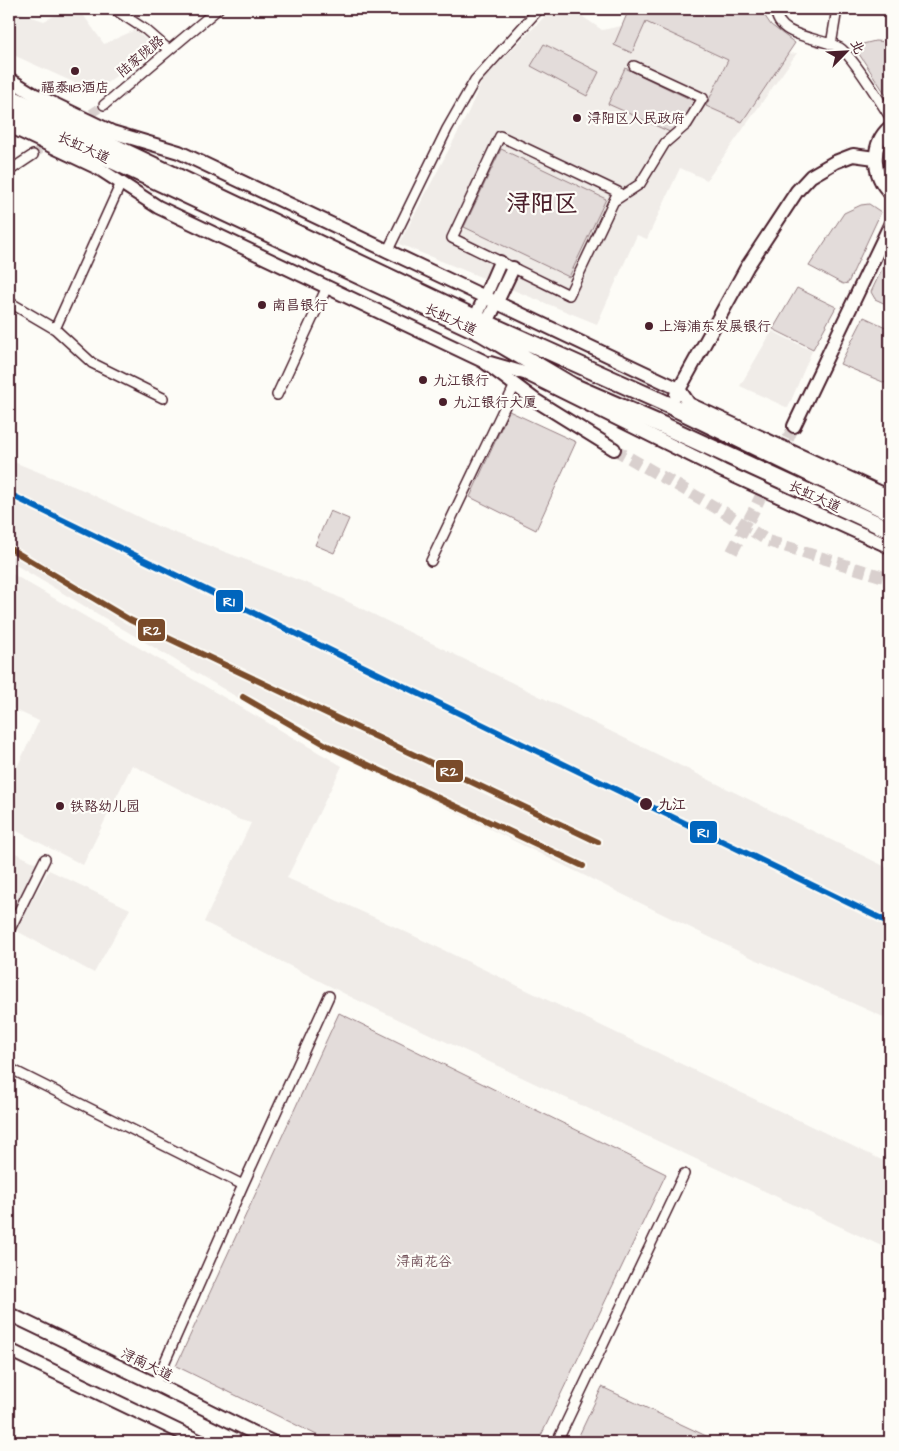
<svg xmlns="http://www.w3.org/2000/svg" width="899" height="1451" font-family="'Architects Daughter','LXGW WenKai TC',sans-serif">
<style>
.built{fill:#f0ece8}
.green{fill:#e3dcda;stroke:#967e82}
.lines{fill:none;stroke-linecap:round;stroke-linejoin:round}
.street-tunnel{stroke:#d9d0ce;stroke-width:9;stroke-dasharray:9 4.5;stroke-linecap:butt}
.secondary-tunnel{stroke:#d9d0ce;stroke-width:12;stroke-dasharray:12 6;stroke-linecap:butt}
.street-casing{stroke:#4a1f2b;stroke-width:12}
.secondary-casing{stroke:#4a1f2b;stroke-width:16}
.highway-casing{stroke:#4a1f2b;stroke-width:20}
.street{stroke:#fdfcf7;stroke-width:9}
.secondary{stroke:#fdfcf7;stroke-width:12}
.highway{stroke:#fdfcf7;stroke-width:16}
.rail-1-casing{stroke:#fdfcf7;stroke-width:10}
.rail-2-casing{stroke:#fdfcf7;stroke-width:10}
.rail-1{stroke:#0065bd;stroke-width:6}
.rail-2{stroke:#7a4b2a;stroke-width:6}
.poi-dot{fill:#4a1f2b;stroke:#fdfcf7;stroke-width:2}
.labels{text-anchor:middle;stroke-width:4.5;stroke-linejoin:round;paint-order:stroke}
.street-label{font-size:14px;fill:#4a1f2b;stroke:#fdfcf7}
.poi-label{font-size:14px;fill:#4a1f2b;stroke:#fdfcf7;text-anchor:start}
.stop-label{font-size:14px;font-weight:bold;fill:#4a1f2b;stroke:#fdfcf7;text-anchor:start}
.park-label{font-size:14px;fill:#704e57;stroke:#fdfcf7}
.town-label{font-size:24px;font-weight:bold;fill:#4a1f2b;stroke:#fdfcf7}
.line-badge{stroke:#fdfcf7;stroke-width:2}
.badge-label{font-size:14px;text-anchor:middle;font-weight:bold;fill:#fff}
</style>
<rect width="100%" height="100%" fill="#fdfcf7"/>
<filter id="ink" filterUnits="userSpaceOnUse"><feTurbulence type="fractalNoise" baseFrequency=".02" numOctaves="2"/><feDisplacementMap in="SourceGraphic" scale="10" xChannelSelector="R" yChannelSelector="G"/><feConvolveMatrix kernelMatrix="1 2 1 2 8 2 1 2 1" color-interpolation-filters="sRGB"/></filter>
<g filter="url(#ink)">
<path class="built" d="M9 9 44 21 68 9H79L104 44 135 30 154 47 95 92 9 53Z
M552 9H572L602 30 646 21 728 60 797 53 707 180 680 168 647 239 637 235 597 324 399 244 466 117 483 79Z
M772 331 812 351 788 408 740 386Z
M9 460 83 490 157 526 322 589 890 869V1020L746 955 376 773 267 715 9 561Z
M9 572 342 766 287 878 389 924 890 1164V1250L353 998 204 922 251 823 240 820 132 765 83 865 9 827V784L39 721 9 707Z
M9 850 36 863 9 917Z
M49 870 130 909 94 973 15 930Z"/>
<path class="green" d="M632 9H760L771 25 795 43 742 122 706 106 728 60 646 22 632 53 614 45 627 14Z
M875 41 890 42V101L859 54 863 44Z
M544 44 599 72 587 96 531 66Z
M625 68 696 102 683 123 672 133 608 104Z
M890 140V179C884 166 882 152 890 140Z
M501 149 606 199 569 277 464 227Z
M869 204 881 212 848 283 843 284 809 266 844 213 861 205Z
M890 252V306L875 299 871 292Z
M797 288 836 307 813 349 773 329Z
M864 317 890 329V385L840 364Z
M509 411 576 442 536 530 470 497Z
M330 511 349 519 334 553 315 545Z
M339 1013 666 1174 538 1442H331L176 1366Z
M602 1387 719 1442H576Z"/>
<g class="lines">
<path class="street-tunnel" d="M80 121 104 105
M33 155 51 142"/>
<path class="secondary-tunnel" d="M614 449 727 514 768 541 890 579
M732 552 755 508 794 426"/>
<defs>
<path id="street" d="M114 9 146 30 169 50
M776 9C775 38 821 37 840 48 852 55 881 103 890 117
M831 45 837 9
M104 105 218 9
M500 136 618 192 569 295 452 238Z
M9 171 33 155
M614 201 640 184 665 143 687 124 703 98 634 66
M387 252 447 129 475 80 539 9
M9 302 55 329 92 363 163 398
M55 329 121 183
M277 395 327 287
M431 561 515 385
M9 931 45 859
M9 1068 243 1185
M155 1384 243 1185 329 996
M557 1442 684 1174"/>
<path id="secondary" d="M9 79 35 95 112 132 179 152 679 389 689 404 890 497
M9 126 98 168 158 207 483 361 535 400 614 449
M890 127C870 144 872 175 890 193
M472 326 500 262
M483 331 513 268
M490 363 531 375
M525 373 723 471 890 547
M676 395 747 267 797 191 811 176 835 162 853 155 875 158
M794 426 890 225
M9 1314 155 1384 272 1442
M9 1350 201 1442"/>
<path id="highway" d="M9 97 475 318 671 406 890 512
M9 112 482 333 572 386 662 425 890 530"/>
</defs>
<use href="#street" class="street-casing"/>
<use href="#secondary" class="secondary-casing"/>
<use href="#highway" class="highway-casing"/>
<use href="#street" class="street"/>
<use href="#secondary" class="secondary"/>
<use href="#highway" class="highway"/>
<defs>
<path id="rail-1" d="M9 494 890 923"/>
<path id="rail-2" d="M9 548 130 620 598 842
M243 697 328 746 583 866"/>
</defs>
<use href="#rail-1" class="rail-1-casing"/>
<use href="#rail-2" class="rail-2-casing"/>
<use href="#rail-1" class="rail-1"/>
<use href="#rail-2" class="rail-2"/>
</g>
</g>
<g class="poi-dot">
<circle cx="75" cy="71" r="5"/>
<circle cx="577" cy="118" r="5"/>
<circle cx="262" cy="305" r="5"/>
<circle cx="649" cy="326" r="5"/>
<circle cx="423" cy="380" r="5"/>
<circle cx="443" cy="402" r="5"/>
<circle cx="646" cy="804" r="7"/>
<circle cx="60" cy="806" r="5"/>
</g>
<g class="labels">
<g class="street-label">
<text transform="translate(140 56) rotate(-40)" y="5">陆家陇路</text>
<text transform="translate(84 147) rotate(25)" y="5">长虹大道</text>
<text transform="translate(451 319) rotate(25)" y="5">长虹大道</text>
<text transform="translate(815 496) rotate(25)" y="5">长虹大道</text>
<text transform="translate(147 1364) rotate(26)" y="5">浔南大道</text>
</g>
<g class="poi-label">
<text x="75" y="92" text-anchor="middle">福泰118酒店</text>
<text x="587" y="123">浔阳区人民政府</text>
<text x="272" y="310">南昌银行</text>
<text x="659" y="331">上海浦东发展银行</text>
<text x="433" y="385">九江银行</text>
<text x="453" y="407">九江银行大厦</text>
<text x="70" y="811">铁路幼儿园</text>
</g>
<g class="stop-label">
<text x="658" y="809">九江</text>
</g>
<g class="park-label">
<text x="424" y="1266">浔南花谷</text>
</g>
<g class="town-label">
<text x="542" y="211">浔阳区</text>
</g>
</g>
<g class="line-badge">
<rect x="215" y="589" width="29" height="24" rx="5" fill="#0065bd"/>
<rect x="137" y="618" width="29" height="24" rx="5" fill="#7a4b2a"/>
<rect x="435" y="759" width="29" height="24" rx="5" fill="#7a4b2a"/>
<rect x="689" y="820" width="29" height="24" rx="5" fill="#0065bd"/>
</g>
<g class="badge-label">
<text x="229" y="606">R1</text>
<text x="152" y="635">R2</text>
<text x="449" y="776">R2</text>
<text x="703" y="837">R1</text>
</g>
<rect width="899" height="1451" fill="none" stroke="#fdfcf7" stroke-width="30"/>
<rect x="15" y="15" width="869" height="1421" fill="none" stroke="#4a1f2b" stroke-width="2" filter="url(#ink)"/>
<g transform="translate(846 52) rotate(66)" stroke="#fdfcf7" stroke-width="4" paint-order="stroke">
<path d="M0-4L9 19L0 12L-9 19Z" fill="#4a1f2b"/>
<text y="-8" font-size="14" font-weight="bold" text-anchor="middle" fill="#4a1f2b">北</text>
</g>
</svg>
